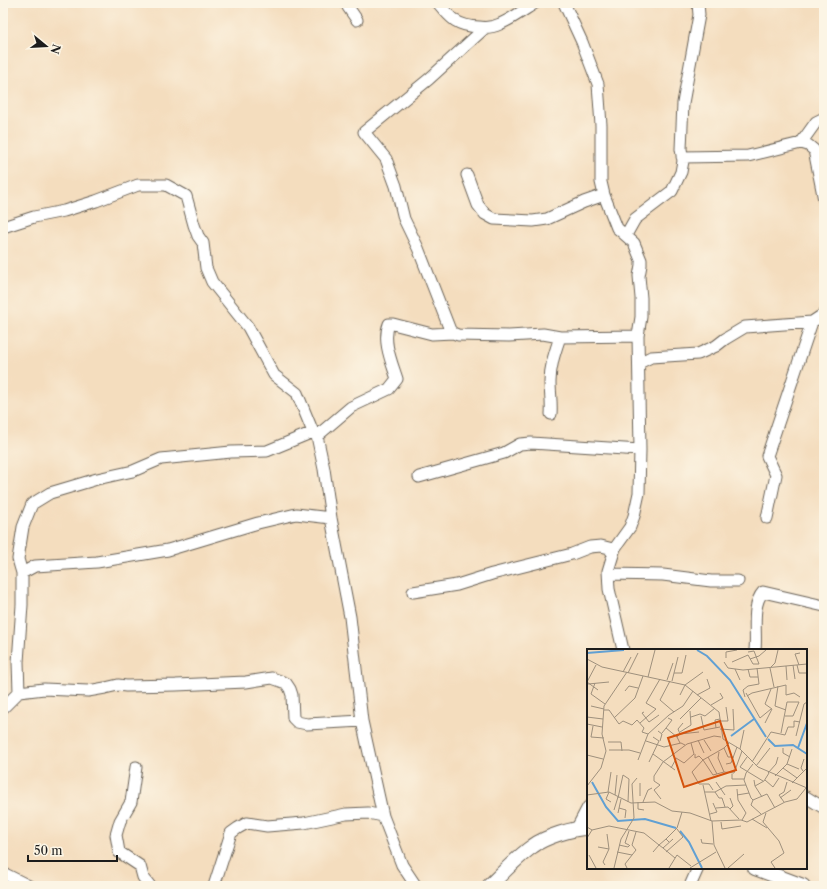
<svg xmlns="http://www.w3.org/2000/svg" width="827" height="889" font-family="'Libre Caslon Text',serif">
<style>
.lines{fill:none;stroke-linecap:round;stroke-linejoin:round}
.minor-casing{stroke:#686055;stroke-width:13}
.tertiary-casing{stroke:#686055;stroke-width:16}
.minor{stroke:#fff;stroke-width:11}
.tertiary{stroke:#fff;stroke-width:14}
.inset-river{fill:none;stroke:#61a0d3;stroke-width:2}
.inset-road{fill:none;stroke:#9e907d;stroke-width:1}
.view{fill:#d4530e;fill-opacity:0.15;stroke:#d4530e;stroke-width:2}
.inset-edge{fill:none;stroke:#1c1c1c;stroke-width:2}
</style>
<rect width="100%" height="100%" fill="#fcf5e5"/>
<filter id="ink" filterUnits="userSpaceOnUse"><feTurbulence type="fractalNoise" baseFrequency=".025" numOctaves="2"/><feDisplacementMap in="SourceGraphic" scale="8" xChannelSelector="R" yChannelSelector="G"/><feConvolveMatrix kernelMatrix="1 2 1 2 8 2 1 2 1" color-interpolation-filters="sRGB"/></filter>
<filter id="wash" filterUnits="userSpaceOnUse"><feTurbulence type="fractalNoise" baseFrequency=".012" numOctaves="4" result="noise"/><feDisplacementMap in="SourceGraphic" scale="16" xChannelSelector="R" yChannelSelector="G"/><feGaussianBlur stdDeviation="0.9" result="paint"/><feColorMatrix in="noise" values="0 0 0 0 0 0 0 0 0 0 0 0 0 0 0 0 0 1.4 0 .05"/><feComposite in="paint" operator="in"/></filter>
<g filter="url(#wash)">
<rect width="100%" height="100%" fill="#f4ddbe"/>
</g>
<g filter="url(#ink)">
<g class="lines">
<defs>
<path id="minor" d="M347 3 348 7 357 20
M438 3C451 19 457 26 479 27 486 28 494 27 500 24 512 19 524 10 535 3
M564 3 582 42 598 84 601 125V182L604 195 617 228 634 243 641 260V265L639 276 641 298V317L638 336 640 450 639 493 634 516 630 527 615 548 608 571 609 589 623 650
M485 28 429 79 364 132 386 159 396 186 404 219 418 248 450 330 453 333 458 335 509 336 543 334 560 337 638 336
M801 143 816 122 824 118
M682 157 748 156 801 143 808 145 814 150 824 200
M467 175 478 205 485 214 494 219 533 221 547 219 584 202 604 195
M3 227 34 217 64 211 96 201 138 185H166L186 196 194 225 198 236 203 243 206 268 212 282 248 327 274 375 297 393 313 432 317 436 324 469 331 518 350 617 362 721 383 816 402 865 416 886
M626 235 635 219 672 191 681 172 683 161 681 149 683 103 699 15 698 3
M639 363 651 357 698 354 716 346 725 339 745 327 812 322 824 314
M551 414C552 403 550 393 550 382 550 366 555 352 560 337
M313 432 267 451 231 452 161 459 133 471 97 479 50 493 32 504 23 527 18 559 22 573V605L18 662 19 692 44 689 88 691 105 688 118 685 126 686 176 685 246 682 272 678 286 683 290 689 292 695 293 718 297 722 307 724 362 721
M317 436 351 407 389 389 397 379C392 363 382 341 389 324H393L432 334 453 333
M419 477 504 453 520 444 531 443 640 450
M767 518 776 475 767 456 812 322
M22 573 35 566 97 562 168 550 258 523 296 514 331 518
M609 574 663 575 711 581H738
M413 592 457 585 492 574 572 554 590 547 601 546 609 548 613 554
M755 650C757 633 751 605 763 592L824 606
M3 708 19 692
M136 767 131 802 120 821 116 835 119 852 140 866 143 877 150 886
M806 797 824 808
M577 828 588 807
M3 873 29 886
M214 886 231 833 238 828 247 823 267 826 304 823 346 814 368 813 383 816
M690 886 698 868"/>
<path id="tertiary" d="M755 868 803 886
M489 886C503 873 517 857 533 846 545 837 573 828 588 828"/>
</defs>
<use href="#minor" class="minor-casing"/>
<use href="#tertiary" class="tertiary-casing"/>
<use href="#minor" class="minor"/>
<use href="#tertiary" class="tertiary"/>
</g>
</g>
<g transform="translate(587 649)">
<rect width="220" height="220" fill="#f4ddbe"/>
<path class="inset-river" d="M110 1 120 7 143 31 179 88M0 4 37 1M144 87 167 70M181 90 188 97 206 96 220 105M211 99 220 74M5 133 19 158 31 172 58 170 89 179M93 182 102 193 115 219"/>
<path class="inset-road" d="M139 9V3L150 1M0 10 15 18 98 36 132 63 136 90 153 100 171 118 220 139M163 10 172 7 179 1M137 13 141 19 156 21 220 15M145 13 161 6 166 15H172L167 2 161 3M9 16 0 33 11 41M206 16 208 30M210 16 212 24H220M212 16 208 5 213 4M199 17 200 31M184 18 188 14 191 1M183 19 187 38M148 20 153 31M161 20 163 28H171M36 23 44 8M41 24 51 4M87 24H95L99 6M61 28 68 1M80 31 86 14M83 32 73 51 87 63M85 32 91 8M8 34 4 45 18 55M1 35 22 33M191 37 188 57 199 61M38 42 42 37 51 39M159 44 173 69 184 60M93 46 98 36 116 23M110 46 123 39 120 30M160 47 165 44 199 36V46L207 44 213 48M158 48 156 41 161 37 172 35 170 19M124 56 136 49 133 44M4 57 17 60M17 61H22L32 75 36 72 45 76 50 71 57 79 55 83 61 85M57 63 55 64 62 73 72 66M114 67 117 81 133 78M0 68 16 70M104 68 113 65 118 67 128 59M27 69 48 49 56 27M93 70 114 49M133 72H141L139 58M53 74 69 60 59 54 73 30M178 74 185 60 178 55 184 40M0 75 15 78M6 77 4 88 17 89M79 79 85 71 81 69M129 79 128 71 133 70M133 80 147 81 146 60M71 82 75 85 73 92M93 83 104 76 103 62M75 84 79 79 90 88 93 94M194 84 200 53H212L206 67H198M93 85 112 83M209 87 217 55 220 53M90 88 93 85 91 80 96 74M111 91 117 104M117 91 124 102M59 92 77 98 94 94 98 96M21 93H34L35 102M137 99 141 108H147M196 99V104L203 108M153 100 157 81M22 101H42L53 104M66 105 88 121M108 105V109L112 107 116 111M0 106 16 110M121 108 130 125M160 108 153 118 176 132M89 109 97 114 107 105 104 94M51 111 61 85 82 66 96 57 106 42M116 111 126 126 137 123 131 109 132 103M62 113 72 92 66 88M165 113 184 83 198 86 201 78H207V72L213 73M139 115 144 114 150 98M166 115 159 124 157 131 164 149 166 151 180 145 188 159M200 115 212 120M169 117 183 99M84 119 89 110 85 105M196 119 210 129M216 122 214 119 217 110M137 123 147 124 155 102M181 124 189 115 191 108M145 125V130H157M188 127 200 115 205 100M167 131 168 137 177 132 182 124M178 131 186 138 192 129M129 133 138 146M53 134V147M205 134 219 120M116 136 124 172M0 137 14 119 19 102 15 85 17 57 40 23M168 137 175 148M150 140 151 151 159 164 155 171M126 141 122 135H112L105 123 116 111 137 99 142 94M21 143 24 123M22 143 19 150 24 153M118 143H128L132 149H135L138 158M128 143 139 137 159 136M0 146 22 143 44 154 68 153 85 162 103 164 125 172 154 171 160 173 198 153 210 150 219 139M28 146 30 126M150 146 162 144M31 149 36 126 42 130 41 153M193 149 204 141M74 150 67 141 73 136 67 132V127L76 113 100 95 127 87 134 88M166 151 164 156 174 165M51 153V160L57 161M56 153 61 141 65 139M197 153 192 146 197 143 200 133M32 159 39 161 38 169M129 159 141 158 152 170M143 160 146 157 143 149M27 161 31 148M31 164 34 150M179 164 176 173 192 192 197 204 184 213 188 219M123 165 130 163 126 154M165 170 180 179M125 172 127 196 138 219M134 173 135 180 154 177M0 178 5 181 0 189M5 181 22 177 57 184 72 196 79 190 82 193M20 185 22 200M79 190 90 179 95 163M86 190 76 199 88 209M114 190 115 194 126 195M32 196 41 198 43 196M42 196 38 194 42 182M11 198 22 200 16 213 18 216M30 203 45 206M66 203 72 196 76 199M79 203 96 188 90 180M2 206 9 219M27 219 34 190 47 169 45 135 50 129M40 219 38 215 49 201 45 196 49 183M82 219 90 206 104 217M103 219 129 203M141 219 157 205"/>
<path class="view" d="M133 72 149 121 97 138 81 89Z"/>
<rect width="220" height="220" class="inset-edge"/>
</g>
<rect width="827" height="889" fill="none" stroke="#fcf5e5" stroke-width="16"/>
<g transform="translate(46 46) rotate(108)" stroke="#fcf5e5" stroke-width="3" paint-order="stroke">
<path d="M0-3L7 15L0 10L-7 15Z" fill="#1c1c1c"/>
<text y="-6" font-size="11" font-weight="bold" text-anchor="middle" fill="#1c1c1c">N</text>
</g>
<path d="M28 855v6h89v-6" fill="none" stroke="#1c1c1c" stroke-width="2"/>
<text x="34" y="855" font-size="12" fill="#1c1c1c" stroke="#fcf5e5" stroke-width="3" paint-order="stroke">50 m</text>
</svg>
